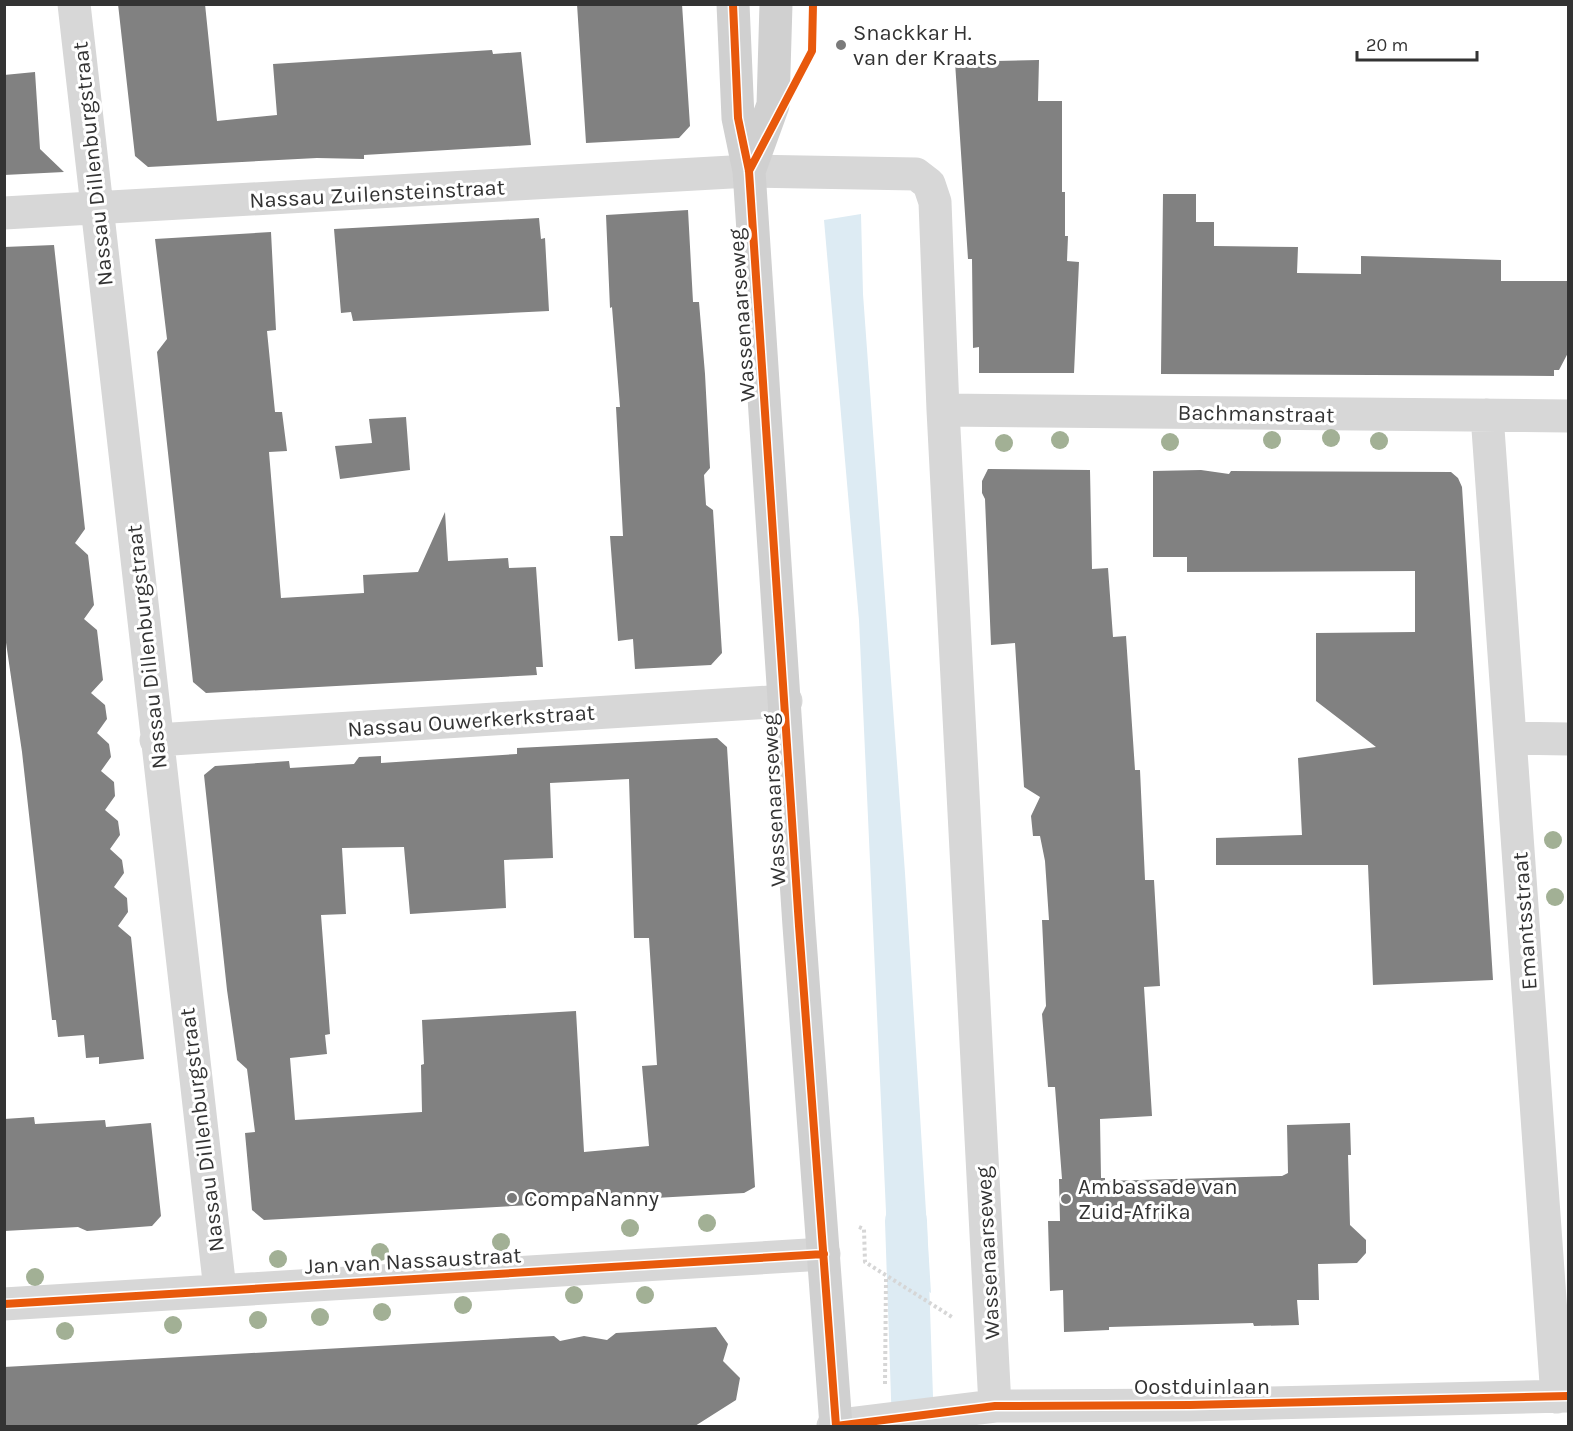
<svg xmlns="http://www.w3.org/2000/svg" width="1573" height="1431" font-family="Karla,sans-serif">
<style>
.water{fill:#ddebf3}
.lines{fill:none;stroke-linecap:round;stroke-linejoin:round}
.canal{stroke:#ddebf3;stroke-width:42}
.building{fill:#818181;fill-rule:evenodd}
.path{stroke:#d6d6d6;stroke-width:4;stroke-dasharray:3 3;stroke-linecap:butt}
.street{stroke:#d7d7d7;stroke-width:33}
.secondary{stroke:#d0d0d0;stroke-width:33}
.cycleway-casing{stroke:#fff;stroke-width:11}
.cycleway{stroke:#e8590c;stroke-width:8}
.tree{fill:#a2b095}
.poi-dot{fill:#7a7a7a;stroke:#fff;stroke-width:2}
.labels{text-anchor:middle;stroke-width:6;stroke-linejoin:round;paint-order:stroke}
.poi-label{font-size:22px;fill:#333;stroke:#fff;text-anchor:start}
.street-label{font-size:22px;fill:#333;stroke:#fff}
</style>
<rect width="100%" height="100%" fill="#fff"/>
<path class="water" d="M861 214 863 294 905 873 931 1293 890 1267 887 1234 859 620 824 220Z"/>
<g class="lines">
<path class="canal" d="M906 1221 913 1426"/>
</g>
<path class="building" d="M118 4H205L217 121 277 115 273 64 492 50 493 54 521 52 531 145 364 155V159L317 158 148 167 135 156Z
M577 4H682L690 126 679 138 586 143Z
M1039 60 1038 101H1062V192H1065V236H1068L1067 261 1079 262 1074 373H979V347L973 348 972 259H968L955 62Z
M35 72 40 149 64 172 4 175V75Z
M1163 194H1196V222H1214V246L1298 247 1297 273 1361 274V256L1501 260V281H1569V351L1559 370H1554V376L1161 374Z
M688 210 693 302H699L705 374 710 468 704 475 706 505 713 510 722 653 711 665 635 669 633 639 618 641 610 536H623L616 407H620L612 307 610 308 606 215Z
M539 218 541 239 545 238 549 311 353 321 351 312 341 313 334 229Z
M271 232 276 330 267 331 275 412H282L287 451 269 452 281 598 364 593 363 575 418 572 445 512 448 561 508 558 509 568 536 567 543 667H536L537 675 206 693 193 682 157 352 167 339 155 239Z
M54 245 85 529 75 543 88 555 94 605 84 619 97 630 103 680 91 693 105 705 107 719 97 733 109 744 111 757 101 771 114 782 115 796 105 810 118 821 120 835 110 849 122 860 124 873 114 887 127 898 128 912 118 926 131 937 144 1059 99 1064V1057L86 1058 84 1035 58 1037 56 1020H52L22 752 4 629V247Z
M406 417 410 470 340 479 335 446 372 443 369 419Z
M988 469 1090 470 1092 569 1108 568 1113 637 1126 636 1135 770H1140L1145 880H1154L1160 986 1144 987 1152 1116 1100 1119 1101 1178H1105V1181L1282 1176 1288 1173 1287 1125 1350 1123 1351 1155H1348L1350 1225 1366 1240V1253L1357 1263 1318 1264 1319 1300H1297L1299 1325 1254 1326 1253 1323 1109 1327V1330L1064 1332 1063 1290 1050 1291 1048 1221H1060L1059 1179H1062L1055 1087H1048L1042 1014 1046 1006 1042 920H1049L1045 861 1040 836H1033L1031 816 1040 797 1024 787 1015 643 991 645 985 499 982 493V481Z
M1201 470 1229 474 1231 471 1451 472 1458 478 1462 487 1493 980 1373 985 1368 865H1216V838L1302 835 1298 758 1376 747 1316 701V633L1415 632V571L1187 572V557H1153V471Z
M717 738 727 747 755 1187 744 1193 264 1220 252 1210 245 1133 255 1132 247 1069 237 1060 227 990 204 775 215 766 289 761 290 768 354 764 359 757 381 756V763L517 754V748ZM629 779 634 938H649L657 1065 642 1066 649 1146 584 1152 576 1011 422 1020 424 1064 421 1065 422 1112 295 1120 290 1058 327 1054 325 1035 330 1034 321 915 346 914 342 848 404 847 410 914 506 908 504 860 553 858 550 783Z
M34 1117 35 1124 105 1120 106 1127 151 1123 161 1216 152 1226 87 1231 78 1227 4 1231V1119Z
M716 1327 728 1344 723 1361 740 1378 736 1400 695 1426H4V1367L554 1336 560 1341 584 1336 607 1340 616 1333Z"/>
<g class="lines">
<path class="path" d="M859 1227 864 1229 865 1262 952 1317
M885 1384 886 1277"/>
<path class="street" d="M74 4 220 1290
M4 213 749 171 916 174 929 184 935 202 943 410 995 1406
M943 410 1568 416
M1487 415 1557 1397
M1511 738 1568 739
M156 740 786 701
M4 1304 824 1254
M833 1426 995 1406 1190 1405 1568 1396"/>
<path class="secondary" d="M733 4 738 118 749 171 799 926 836 1426
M749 171 773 105 776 4"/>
<defs>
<path id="cycleway" d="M733 4 738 118 749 171 799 926 836 1426
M749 171 812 51 813 4
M4 1304 824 1254
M836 1426 995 1406 1190 1405 1568 1396"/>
</defs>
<use href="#cycleway" class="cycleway-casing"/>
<use href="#cycleway" class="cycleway"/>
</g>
<g class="tree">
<circle cx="1331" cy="438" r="9"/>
<circle cx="1060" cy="440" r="9"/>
<circle cx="1272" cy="440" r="9"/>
<circle cx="1379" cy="441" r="9"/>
<circle cx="1170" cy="442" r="9"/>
<circle cx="1004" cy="443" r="9"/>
<circle cx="1553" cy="840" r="9"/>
<circle cx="1555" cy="897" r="9"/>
<circle cx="707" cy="1223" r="9"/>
<circle cx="630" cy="1228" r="9"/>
<circle cx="501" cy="1242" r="9"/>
<circle cx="380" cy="1252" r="9"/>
<circle cx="278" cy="1259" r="9"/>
<circle cx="35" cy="1277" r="9"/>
<circle cx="574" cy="1295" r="9"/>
<circle cx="645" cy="1295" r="9"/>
<circle cx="463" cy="1305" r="9"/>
<circle cx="382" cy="1312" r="9"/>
<circle cx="320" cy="1317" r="9"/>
<circle cx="258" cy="1320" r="9"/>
<circle cx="173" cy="1325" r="9"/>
<circle cx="65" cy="1331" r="9"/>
</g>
<g class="poi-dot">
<circle cx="841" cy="45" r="6"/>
<circle cx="512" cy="1198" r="6"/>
<circle cx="1066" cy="1199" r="6"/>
</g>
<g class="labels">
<g class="poi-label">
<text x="853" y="40">Snackkar H.<tspan x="853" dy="25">van der Kraats</tspan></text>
<text x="1078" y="1194">Ambassade van<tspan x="1078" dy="25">Zuid-Afrika</tspan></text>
<text x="524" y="1206">CompaNanny</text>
</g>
<g class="street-label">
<text transform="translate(92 164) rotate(-96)" y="8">Nassau Dillenburgstraat</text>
<text transform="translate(377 193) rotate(-3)" y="8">Nassau Zuilensteinstraat</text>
<text transform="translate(741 315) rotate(-94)" y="8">Wassenaarseweg</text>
<text transform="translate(1256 413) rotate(1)" y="8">Bachmanstraat</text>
<text transform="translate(146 647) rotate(-96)" y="8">Nassau Dillenburgstraat</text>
<text transform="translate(471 720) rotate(-4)" y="8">Nassau Ouwerkerkstraat</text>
<text transform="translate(773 800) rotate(-93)" y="8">Wassenaarseweg</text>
<text transform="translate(1524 921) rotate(-94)" y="8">Emantsstraat</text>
<text transform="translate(201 1130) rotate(-97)" y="8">Nassau Dillenburgstraat</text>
<text transform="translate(987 1253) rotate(-93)" y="8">Wassenaarseweg</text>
<text transform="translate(413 1260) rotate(-3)" y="8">Jan van Nassaustraat</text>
<text x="1202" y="1394">Oostduinlaan</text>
</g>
</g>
<rect width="1573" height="1431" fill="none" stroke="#333333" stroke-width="12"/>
<path d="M1357 51v9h120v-9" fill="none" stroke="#333333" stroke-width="3"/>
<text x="1366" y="51" font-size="18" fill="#333333" stroke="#ffffff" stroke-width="4.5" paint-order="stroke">20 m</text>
</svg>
